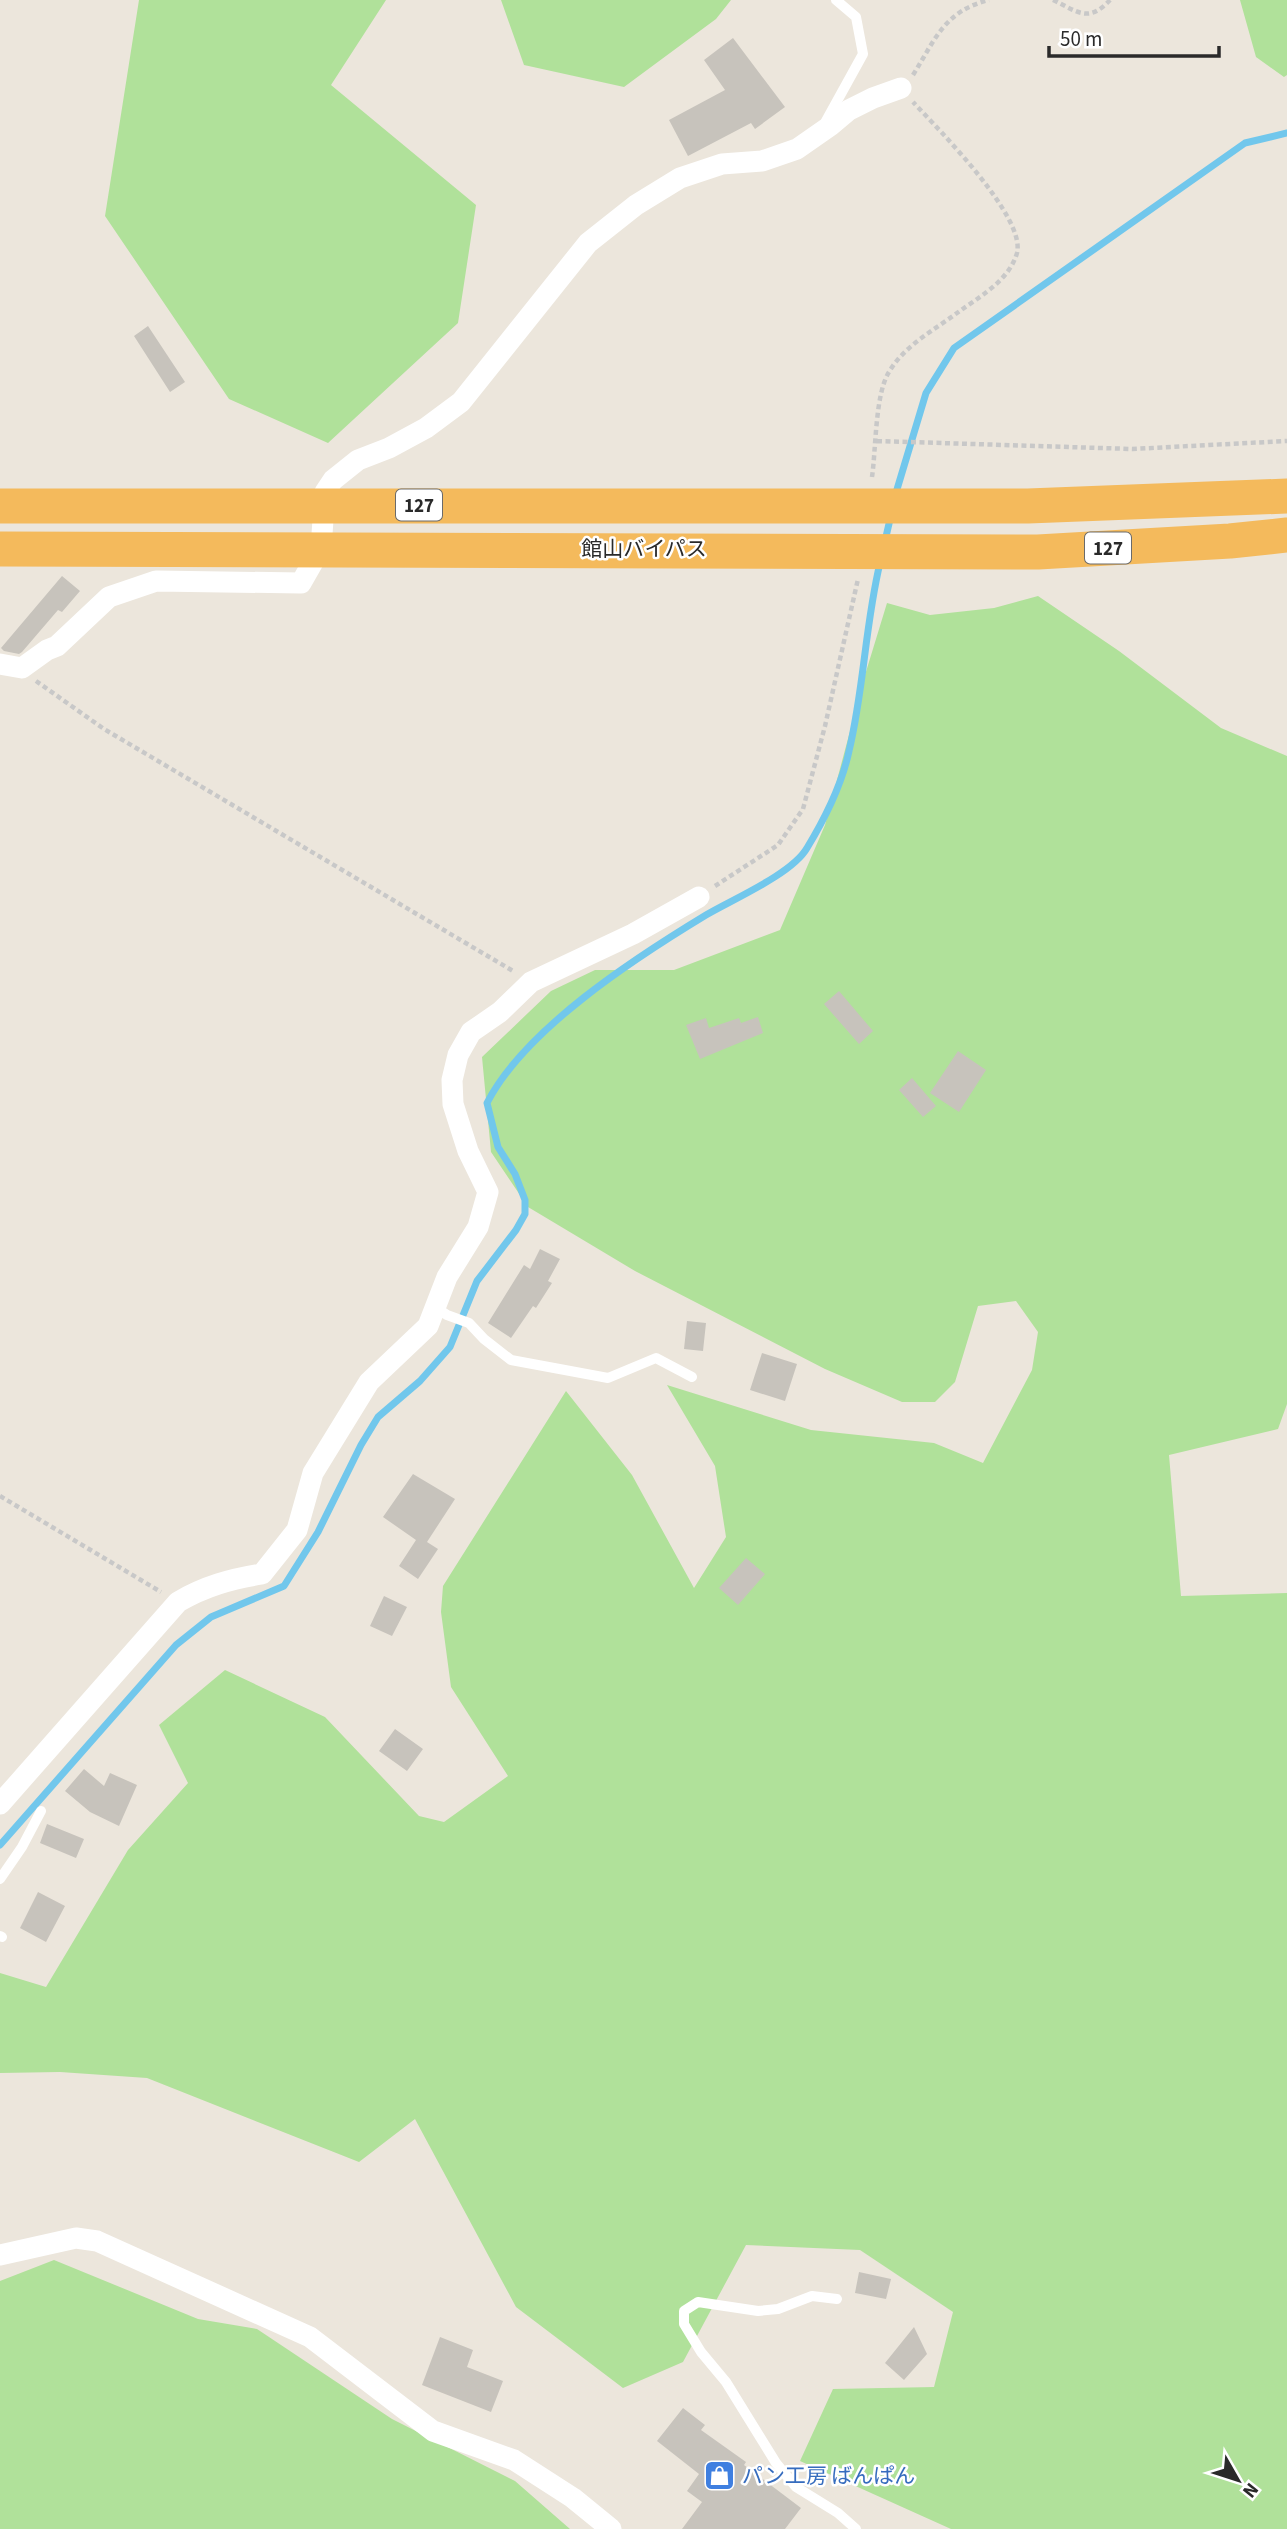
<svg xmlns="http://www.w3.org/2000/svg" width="1287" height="2529" font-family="'Source Sans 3','Noto Sans JP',sans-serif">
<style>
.green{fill:#b0e19a}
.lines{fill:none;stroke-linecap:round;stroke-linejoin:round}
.stream{stroke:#71c7ec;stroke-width:7}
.building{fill:#c7c3bc}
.path{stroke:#c8c8c8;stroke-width:4.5;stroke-dasharray:5 3.5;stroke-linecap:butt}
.service{stroke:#fff;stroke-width:10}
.minor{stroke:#fff;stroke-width:21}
.trunk{stroke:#f4ba5c;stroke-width:35}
.labels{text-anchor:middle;stroke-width:5;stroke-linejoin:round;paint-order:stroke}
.shield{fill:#fff;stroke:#6a6a6a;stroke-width:2}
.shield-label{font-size:19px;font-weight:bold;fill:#2a2a2a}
.street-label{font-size:21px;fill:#2a2a2a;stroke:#fff}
.shop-label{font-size:21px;fill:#366cbe;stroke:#fff;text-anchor:start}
</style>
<rect width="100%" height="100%" fill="#ece6dc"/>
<path class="green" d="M139 0H386L331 85 476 205 458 323 328 443 229 399 105 216Z
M501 0H731L716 19 624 87 524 65Z
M1240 0H1287V75L1284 77 1256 57Z
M1038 596 1119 651 1221 728 1287 756V1404L1278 1429 1169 1455 1181 1596 1287 1593V2529H951L800 2461 833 2389 934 2387 953 2312 860 2250 746 2245 683 2362 623 2388 516 2307 415 2119 359 2162 147 2078 60 2072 0 2073V1973L46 1987 128 1850 188 1783 159 1725 225 1670 325 1717 419 1816 444 1822 508 1776 451 1687 441 1612 443 1586 566 1391 632 1475 694 1588 726 1537 715 1466 667 1385 811 1430 934 1443 983 1463 1032 1370 1038 1332 1016 1301 978 1306 955 1382 935 1402H902L825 1369 635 1271 528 1207 491 1152 482 1057 551 991 595 970H674L780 930 825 825 865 675 887 603 930 615 994 608Z
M54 2260 198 2319 257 2329 392 2419 515 2481 570 2529H0V2281Z"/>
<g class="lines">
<path class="stream" d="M895 496 926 393 954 348 1245 143 1287 133
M885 541 891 515
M0 1845 176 1645 211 1617 284 1586 318 1532 361 1445 378 1417 420 1381 450 1347 477 1281 516 1230 525 1214V1200L515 1174 498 1147 487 1103C525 1029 635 958 706 915 733 899 792 874 807 848 824 820 842 784 849 751 864 689 865 625 880 563"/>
</g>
<path class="building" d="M733 38 785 107 755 129 751 123 688 156 669 120 725 90 704 60Z
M148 326 185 382 170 392 134 336Z
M62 576 80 591 62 612 58 610 22 652 19 654 4 651 1 648Z
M839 991 873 1031 859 1044 824 1004Z
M758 1017 763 1033 700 1059 686 1025 706 1018 709 1028 739 1018 741 1023Z
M958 1051 986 1070 959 1112 930 1093Z
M912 1078 936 1106 923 1117 899 1090Z
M540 1249 560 1259 548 1281 552 1283 536 1308 533 1306 511 1338 488 1323 524 1265 530 1269Z
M687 1321 706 1323 703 1351 684 1349Z
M762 1353 797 1364 785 1401 750 1390Z
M413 1474 455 1499 427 1542 438 1549 418 1579 399 1566 416 1540 383 1517Z
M746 1558 765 1574 738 1605 719 1588Z
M384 1596 407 1607 392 1636 370 1626Z
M395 1729 423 1749 407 1771 379 1751Z
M84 1769 104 1786 110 1773 137 1785 119 1826 90 1812 65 1791Z
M47 1824 84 1839 76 1858 40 1843Z
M38 1892 65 1906 46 1942 20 1928Z
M859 2272 891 2279 886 2299 855 2293Z
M914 2327 927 2354 904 2380 885 2363Z
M440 2337 473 2350 467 2367 503 2381 491 2412 422 2385Z
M683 2408 705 2425 701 2430 746 2462 744 2465 801 2508 785 2529H682L702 2502 687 2491 699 2474 657 2441Z"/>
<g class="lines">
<path class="path" d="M1053 0C1077 11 1088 24 1110 0
M913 75C935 40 944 11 989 0
M877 441 1132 449 1287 441
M872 477C876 450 875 394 889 372 904 346 934 330 957 313 979 297 1009 281 1017 253 1026 217 939 130 913 102
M36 681 104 729 513 971
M715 886 778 845 803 809 825 726 858 579
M0 1496 161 1592"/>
<path class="service" d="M826 121 863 54 856 17 836 0
M435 1307 447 1315 469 1323 484 1339 511 1360 608 1378 656 1358 692 1377
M0 1879 22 1847 41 1811
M0 1936 2 1937
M837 2299 812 2296 778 2309 758 2311 698 2302 684 2311V2324L701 2352 726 2382 776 2463 796 2487 838 2513 856 2529"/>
<path class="minor" d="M0 664 22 668 47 650 57 646 109 597 156 581 301 583 321 548 325 492 333 480 358 460 389 448 426 428 461 402 588 243 636 205 680 178 722 164 762 161 797 149 830 126 849 110 873 98 901 88
M0 1804 178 1602C205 1586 231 1579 262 1574L297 1530 313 1473 369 1382 428 1326 447 1277 478 1227 488 1192 468 1151 453 1104 452 1080 458 1055 471 1032 500 1012 531 982 633 934 699 897
M0 2255 76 2238 97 2241 310 2337 433 2431 514 2460 573 2498 611 2529"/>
<path class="trunk" d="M0 506H1028L1287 496
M0 549 1038 552 1230 541 1287 535"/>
</g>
<defs>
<symbol id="shop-square" viewBox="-11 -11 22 22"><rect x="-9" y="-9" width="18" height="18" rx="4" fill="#3f7fe0" stroke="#fff"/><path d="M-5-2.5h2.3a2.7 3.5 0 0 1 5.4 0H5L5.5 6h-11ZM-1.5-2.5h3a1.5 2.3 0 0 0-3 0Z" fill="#fff"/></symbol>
</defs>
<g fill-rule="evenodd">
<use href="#shop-square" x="702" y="2458" width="35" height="35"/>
</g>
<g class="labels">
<g class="shield">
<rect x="396" y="489.5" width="46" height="31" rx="5"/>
<rect x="1085" y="532.5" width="46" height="31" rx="5"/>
</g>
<g class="shield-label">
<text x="419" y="512">127</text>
<text x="1108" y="555">127</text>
</g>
<g class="street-label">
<text x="644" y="556">館山バイパス</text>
</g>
<g class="shop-label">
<text x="742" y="2483">パン工房 ばんぱん</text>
</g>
</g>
<g transform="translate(1238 2480) rotate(129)" stroke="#ffffff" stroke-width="5" paint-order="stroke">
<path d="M0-5L12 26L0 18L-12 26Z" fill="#2a2a2a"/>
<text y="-10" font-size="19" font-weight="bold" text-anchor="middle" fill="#2a2a2a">N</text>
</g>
<path d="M1049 46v10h170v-10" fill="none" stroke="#2a2a2a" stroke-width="3.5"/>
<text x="1060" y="46" font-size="21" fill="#2a2a2a" stroke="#ffffff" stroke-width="5" paint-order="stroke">50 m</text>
</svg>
